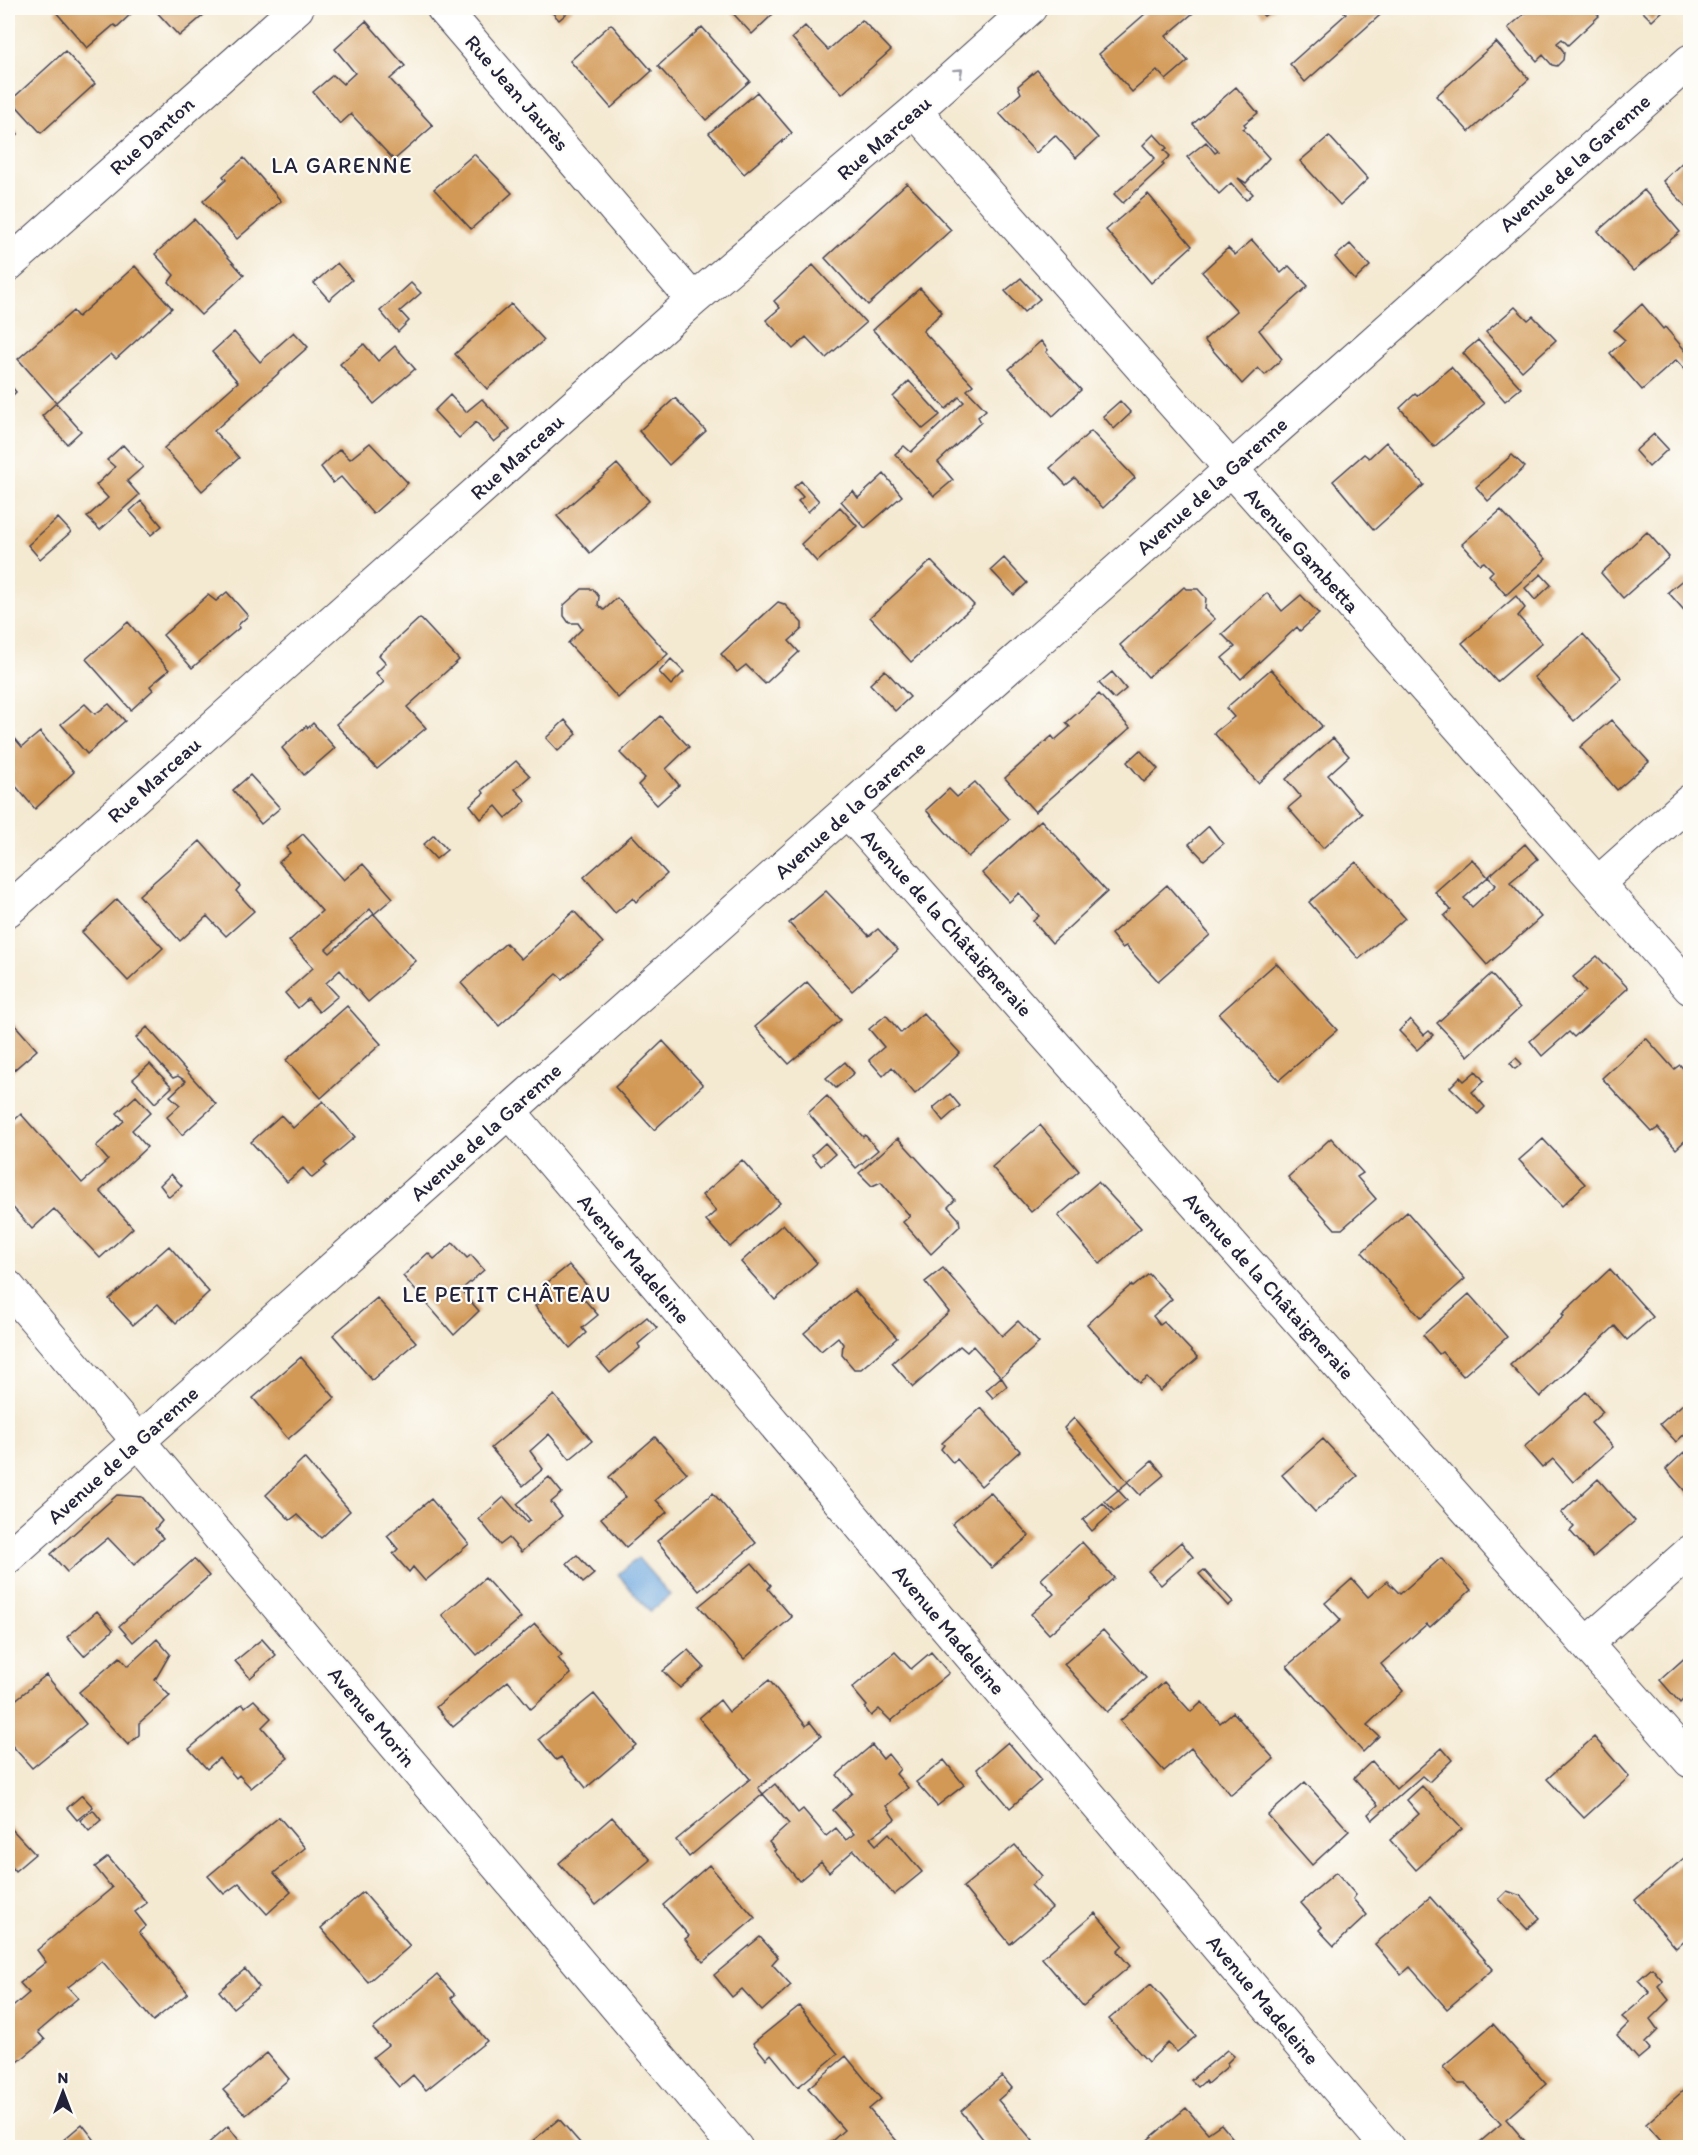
<svg xmlns="http://www.w3.org/2000/svg" width="1698" height="2155" font-family="Itim,sans-serif">
<style>
.water{fill:#6fa9df;stroke:#48668d;stroke-width:1.5}
.building{fill:#d29855}
.lines{fill:none;stroke-linecap:round;stroke-linejoin:round}
.minor-casing{stroke:#424052;stroke-width:35}
.minor{stroke:#fff;stroke-width:33}
.oneway{stroke:#9c9ca7}
.labels{text-anchor:middle;stroke-width:4.5;stroke-linejoin:round;paint-order:stroke}
.street-label{font-size:21px;fill:#22223b;stroke:#fdfcf7}
.neighbourhood-label{font-size:22px;letter-spacing:1.5px;fill:#22223b;stroke:#fdfcf7}
</style>
<rect width="100%" height="100%" fill="#fdfcf7"/>
<filter id="ink" filterUnits="userSpaceOnUse"><feTurbulence type="fractalNoise" baseFrequency=".0167" numOctaves="2"/><feDisplacementMap in="SourceGraphic" scale="12" xChannelSelector="R" yChannelSelector="G"/><feConvolveMatrix kernelMatrix="1 2 1 2 8 2 1 2 1" color-interpolation-filters="sRGB"/></filter>
<filter id="wash" filterUnits="userSpaceOnUse"><feTurbulence type="fractalNoise" baseFrequency=".008" numOctaves="4" result="noise"/><feDisplacementMap in="SourceGraphic" scale="24" xChannelSelector="R" yChannelSelector="G"/><feGaussianBlur stdDeviation="1.35" result="paint"/><feColorMatrix in="noise" values="0 0 0 0 0 0 0 0 0 0 0 0 0 0 0 0 0 1.4 0 .05"/><feComposite in="paint" operator="in"/></filter>
<g filter="url(#wash)">
<rect width="100%" height="100%" fill="#f4e9d1"/>
<path class="water" d="M638 1558 670 1595 650 1612 618 1574Z"/>
<g id="blocks">
<path class="building" d="M58 8H130L133 12 117 27 114 25 87 48 55 11Z
M153 8H212L179 36Z
M548 8H573L559 20Z
M728 8H767L773 14 752 34Z
M1140 8H1199L1166 36 1188 61 1166 80 1157 70 1132 92 1099 54 1145 14Z
M1256 8H1275L1264 16Z
M1340 8H1388L1305 82 1290 64 1346 14Z
M1531 8H1592L1599 16 1568 45 1562 39 1557 43 1564 52 1563 60 1557 66 1552 65 1543 55 1537 61 1508 28Z
M1639 8H1666L1652 21Z
M862 20 891 50 842 94 792 38 805 26 828 50Z
M366 21 405 66 390 79 433 126 394 160 351 114 340 124 313 92 333 75 343 84 355 73 335 49Z
M611 24 652 71 611 108 570 61Z
M702 27 750 81 706 120 658 66Z
M1496 42 1529 79 1469 132 1436 96Z
M65 51 95 84 41 133 11 100Z
M1037 70 1098 138 1076 158 1055 135 1036 153 999 113 1021 93 1018 86Z
M1236 87 1258 113 1244 124 1246 127 1243 129 1269 158 1246 183 1238 178 1253 194 1246 200 1231 183 1219 194 1187 157 1206 142 1215 153 1218 151 1193 124Z
M757 92 792 133 744 174 709 133Z
M8 122 18 134 8 144Z
M1154 134 1167 148 1164 150 1170 156 1162 163 1164 165 1123 203 1114 194 1155 158 1143 145Z
M1329 136 1368 179 1340 205 1300 161Z
M474 154 512 193 471 229 434 189Z
M1690 155V211L1663 181Z
M244 158 281 201 237 239 203 201 226 180 223 176Z
M907 183 951 230 868 305 825 258Z
M1644 190 1680 232 1633 271 1598 231Z
M1148 194 1192 246 1151 283 1106 230Z
M194 219 244 275 201 315 169 282 174 275 155 254Z
M1252 240 1281 273 1289 266 1308 286 1259 330 1282 359 1265 375 1258 368 1242 384 1204 340 1237 311 1202 272 1228 248 1235 255Z
M1350 244 1370 266 1355 280 1335 257Z
M337 263 352 280 329 300 314 283Z
M813 265 866 323 826 358 806 337 793 349 766 320 780 308 774 301Z
M135 266 172 308 116 359 111 354 56 402 18 359 73 311 78 317Z
M1021 278 1040 299 1024 312 1005 291Z
M411 283 421 293 400 311 409 321 398 332 380 311Z
M920 288 942 312 923 331 973 385 967 390 986 410 978 417 981 422 938 462 953 480 934 496 895 454 904 446 911 452 964 402 959 397 946 409 873 330Z
M511 304 544 340 487 389 455 354Z
M1642 304 1663 329 1665 327 1690 356V375L1676 360 1642 390 1610 353 1625 340 1614 330Z
M1515 307 1528 320 1533 316 1556 340 1522 371 1486 332Z
M234 332 260 362 294 332 308 347 214 431 239 458 202 491 164 448 238 382 212 352Z
M1478 340 1521 388 1505 401 1463 353Z
M1041 341 1048 350 1046 352 1081 390 1053 416 1009 369Z
M364 344 378 361 395 346 415 369 374 404 340 364Z
M1451 367 1484 404 1434 447 1400 408 1415 394 1417 396Z
M909 381 940 415 923 429 893 397Z
M8 382 16 392 8 400Z
M450 395 466 412 482 399 510 429 494 442 476 422 459 438 434 411Z
M675 398 706 431 669 465 639 431Z
M1120 401 1131 413 1114 429 1103 416Z
M56 403 81 431 67 444 42 416Z
M1091 431 1135 478 1103 508 1075 478 1066 485 1050 468Z
M1654 434 1668 449 1649 467 1635 451Z
M1386 442 1424 485 1374 530 1333 481 1364 454 1369 458Z
M370 443 408 483 373 514 341 477 333 483 321 467 340 449 350 459Z
M123 445 143 467 127 481 139 495 100 530 87 517 108 498 96 485 115 467 107 460Z
M1512 455 1525 467 1488 501 1476 487Z
M617 464 649 501 590 553 557 516Z
M884 474 902 496 865 528 841 501 853 491 858 498Z
M801 481 819 501 808 512 798 501 803 497 794 487Z
M141 501 162 526 151 535 130 511Z
M840 507 857 526 817 562 801 544Z
M1501 510 1546 559 1506 595 1489 575 1493 571 1484 562 1480 564 1462 544Z
M58 518 71 532 40 559 28 545Z
M1647 532 1669 557 1623 598 1601 573Z
M1004 558 1027 583 1014 595 991 570Z
M931 561 974 605 911 662 870 617Z
M1541 574 1551 585 1535 600 1525 588Z
M1685 578 1690 584V617L1668 592Z
M1184 587 1186 589H1198L1206 598 1205 609 1215 619 1148 677 1120 645Z
M582 589H593L599 597 598 605 604 610 617 598 668 654 618 698 568 643 582 629 578 623H569L564 616V605Z
M227 592 248 616 238 625 239 628 192 668 163 635 208 595 216 601Z
M1267 593 1282 611 1301 595 1319 614 1300 631 1297 627 1241 679 1222 658 1235 647 1222 634Z
M1516 596 1525 608 1518 616 1542 643 1497 682 1462 643Z
M778 602 784 604 802 623V629L789 641 799 652 765 684 746 665 737 672 721 654Z
M420 618 459 660 407 707 426 728 377 769 336 724 384 682 376 673 386 663 379 655Z
M128 622 169 670 150 686 153 690 131 710 86 659Z
M1583 634 1622 678 1574 721 1534 677Z
M671 659 684 672 671 685 659 672Z
M1271 669 1322 726 1258 783 1214 733 1234 717 1226 708Z
M885 670 910 697 895 711 870 684Z
M1112 672 1126 689 1114 699 1099 683Z
M1099 694 1130 728 1035 812 1005 778 1052 736 1055 740 1070 727 1066 723Z
M85 704 95 714 109 704 125 721 87 754 61 724Z
M660 716 689 747 666 769 679 785 657 805 638 785 645 778 620 753Z
M565 720 577 734 558 751 546 738Z
M1611 720 1649 762 1617 790 1580 747Z
M313 723 335 748 304 775 282 748 306 726 308 728Z
M8 730 22 747 40 732 74 772 35 809 8 777Z
M1333 738 1349 756 1328 775 1362 814 1323 848 1288 808 1301 797 1286 779Z
M1140 750 1158 769 1144 782 1127 762Z
M516 761 530 776 515 789 526 801 506 818 496 806 481 819 470 805 484 793 482 790Z
M250 775 280 808 261 824 233 790Z
M975 782 1009 819 968 857 926 810 949 789 957 797Z
M1041 820 1107 892 1052 943 1033 921 1039 916 1019 893 1009 902 982 873Z
M1209 826 1223 844 1204 860 1189 844Z
M303 834 344 880 363 864 393 898 374 914 370 909 326 949 330 953 374 914 416 961 368 1002 340 970 326 983 338 996 319 1012 308 999 298 1008 285 993 313 968 289 941 322 911 279 862 290 853 286 848Z
M434 835 447 850 436 859 423 845Z
M632 835 667 874 636 902 633 898 615 913 584 877Z
M200 841 240 886 236 891 254 911 226 936 207 916 180 941 139 895Z
M1525 844 1538 859 1510 882 1541 917 1487 965 1444 916 1451 910 1435 892 1472 859 1488 877 1464 898 1472 907 1496 885 1488 877Z
M1356 862 1405 918 1359 959 1309 902Z
M1167 885 1210 935 1158 981 1126 946 1122 948 1111 934Z
M826 891 869 936 878 929 898 950 852 991 789 923Z
M117 899 163 948 128 981 82 932Z
M574 911 603 943 563 979 557 974 499 1026 461 983 506 943 521 959Z
M1597 956 1628 988 1574 1037 1569 1032 1542 1056 1530 1041 1586 991 1573 977Z
M1276 963 1337 1030 1279 1080 1219 1014Z
M1491 974 1520 1008 1468 1056 1437 1023Z
M807 982 841 1020 789 1064 755 1027Z
M347 1006 381 1044 321 1098 286 1060Z
M923 1013 960 1053 915 1094 892 1067 883 1076 869 1060 884 1047 869 1029 886 1015 901 1033Z
M8 1017 37 1050 8 1075Z
M1410 1019 1424 1035 1429 1031 1433 1035 1417 1050 1399 1031Z
M147 1027 216 1104 182 1135 167 1117 180 1105 170 1096 186 1081 178 1076 173 1078 136 1038Z
M1646 1038 1674 1069 1680 1065 1690 1076V1136L1676 1149 1658 1128 1652 1132 1602 1078Z
M663 1041 703 1085 654 1130 615 1087Z
M1516 1058 1522 1064 1515 1069 1510 1063Z
M845 1062 854 1073 836 1088 826 1078Z
M150 1064 172 1087 155 1103 133 1079Z
M1476 1071 1484 1081 1472 1092 1485 1107 1478 1114 1450 1087 1460 1077 1464 1081Z
M950 1094 960 1106 943 1121 933 1108Z
M136 1096 151 1112 132 1130 147 1147 100 1191 133 1228 100 1258 54 1209 32 1229 8 1202V1126L21 1114 82 1183 108 1160 96 1146 124 1121 117 1113Z
M827 1096 863 1137 865 1135 878 1150 856 1168 808 1113Z
M323 1101 355 1137 324 1163 327 1166 312 1178 303 1168 287 1182 251 1142 281 1115 293 1128Z
M1040 1125 1079 1171 1031 1212 992 1167Z
M898 1138 955 1200 948 1207 959 1219 960 1226 931 1254 903 1222 910 1216 881 1182 872 1186 859 1173Z
M1331 1138 1363 1173 1357 1177 1376 1199 1342 1229H1335L1288 1177Z
M1543 1139 1585 1184 1562 1206 1519 1160Z
M825 1143 835 1154 821 1166 812 1155Z
M742 1160 780 1203 730 1247 706 1220 716 1211 702 1195Z
M171 1174 182 1186 169 1197 160 1185Z
M1098 1182 1141 1228 1100 1264 1058 1216Z
M1407 1212 1465 1279 1421 1318 1362 1252Z
M783 1224 817 1263 775 1300 741 1262Z
M453 1243 467 1258 471 1255 484 1270 461 1290 479 1311 454 1335 403 1276 428 1253 434 1259Z
M169 1246 209 1292 176 1323 158 1304 133 1325 109 1299Z
M569 1265 591 1290 583 1298 598 1315 582 1328 586 1333 570 1348 535 1306 549 1294 543 1286Z
M943 1268 1002 1336 1018 1321 1039 1343 1001 1377 973 1346 967 1352 960 1346 913 1387 892 1363 949 1312 925 1282Z
M1610 1269 1653 1317 1627 1340 1615 1326 1540 1397 1510 1365 1564 1316 1562 1314Z
M1149 1274 1172 1299 1153 1316 1160 1325 1164 1322 1198 1358 1160 1391 1147 1377 1139 1383 1087 1324 1131 1285 1133 1287Z
M854 1290 897 1338 861 1369H854L842 1355 843 1344 838 1337 821 1351 804 1333Z
M1469 1294 1507 1337 1463 1376 1442 1352 1439 1354 1423 1335Z
M377 1298 416 1342 372 1380 333 1335Z
M647 1317 657 1328 638 1344 640 1348 610 1373 597 1358Z
M301 1357 335 1398 288 1439 253 1398Z
M1001 1377 1007 1386 993 1398 986 1390Z
M1586 1392 1603 1412 1591 1423 1613 1447 1573 1482 1553 1459 1542 1468 1524 1447Z
M554 1395 592 1441 570 1459 549 1434 530 1451 543 1469 523 1486 491 1448Z
M1690 1398V1429L1676 1442 1660 1424Z
M981 1408 1020 1451 981 1486 957 1459 953 1463 941 1449 944 1445 942 1443Z
M1074 1418 1128 1482 1118 1490 1064 1428Z
M655 1437 687 1473 656 1500 667 1512 626 1547 601 1518 626 1497 609 1477Z
M1323 1439 1357 1476 1315 1512 1282 1475Z
M1684 1452 1690 1460V1497L1666 1469Z
M304 1458 350 1511 321 1538 297 1515 290 1520 266 1495Z
M1152 1461 1164 1475 1140 1495 1128 1482Z
M549 1477 562 1493 551 1502 562 1516 521 1552 509 1538 500 1545 479 1519 504 1497 527 1523 530 1520 517 1504Z
M1598 1479 1635 1521 1593 1557 1570 1531 1574 1527 1561 1513Z
M1118 1490 1127 1500 1114 1511 1105 1501Z
M990 1492 1029 1536 992 1568 952 1524Z
M713 1493 756 1543 699 1591 657 1541Z
M117 1495 142 1497 162 1521 155 1529 163 1538 134 1565 108 1538 67 1572 51 1554Z
M431 1499 469 1544 425 1581 413 1567 409 1572 393 1554 398 1549 387 1536Z
M1103 1503 1112 1513 1092 1531 1083 1520Z
M1082 1542 1114 1578 1049 1634 1031 1614 1054 1594 1041 1579Z
M1181 1542 1193 1557 1161 1585 1148 1571Z
M577 1555 594 1574 583 1583 567 1563Z
M1441 1558 1471 1590 1430 1627 1427 1624 1381 1664 1403 1691 1367 1725 1379 1736 1363 1752 1287 1666 1341 1620 1325 1603 1352 1579 1368 1597 1387 1581 1400 1594Z
M194 1559 209 1576 133 1642 119 1626Z
M752 1563 771 1585 768 1589 792 1617 744 1659 699 1606Z
M1204 1570 1233 1602 1228 1606 1199 1574Z
M485 1578 521 1618 477 1655 442 1615Z
M97 1611 113 1630 84 1656 67 1637Z
M535 1624 562 1655 558 1658 571 1674 531 1709 508 1681 453 1727 436 1707Z
M1103 1630 1146 1678 1107 1712 1064 1664Z
M157 1639 170 1654 155 1680 170 1696 139 1723V1735L128 1745 79 1692 120 1657 128 1666Z
M262 1639 276 1655 250 1678 235 1661Z
M688 1650 704 1667 680 1688 663 1671Z
M895 1652 911 1669 931 1652 949 1673 891 1721 879 1709 871 1716 865 1708 867 1706 852 1688Z
M1688 1655 1690 1658V1693L1680 1703 1660 1680Z
M46 1675 86 1724 32 1768 8 1741V1706Z
M769 1680 806 1726 810 1722 821 1736 758 1788 763 1794 689 1857 676 1840 750 1779 699 1718 720 1700 729 1712Z
M1164 1682 1191 1712 1202 1702 1220 1723 1233 1712 1274 1759 1231 1795 1191 1748 1164 1771 1120 1721Z
M594 1694 636 1745 586 1788 561 1757 556 1760 539 1739Z
M254 1700 271 1718 262 1727 288 1758 251 1788 239 1775 236 1778 219 1758 207 1769 189 1749 242 1704 245 1707Z
M1594 1737 1629 1777 1584 1818 1547 1779Z
M1008 1742 1041 1781 1010 1808 977 1769Z
M872 1745 883 1759 888 1754 900 1769 896 1774 908 1788 886 1806 895 1819 870 1838 876 1845 889 1833 922 1872 894 1895 854 1850 829 1872 821 1862 799 1881 774 1851 776 1850 769 1842 789 1824 763 1794 775 1784 798 1813 803 1809 826 1836 836 1828 846 1840 854 1834 833 1810 852 1793 837 1775Z
M1442 1748 1452 1760 1429 1782 1422 1776 1372 1820 1368 1814 1378 1805 1354 1778 1372 1761 1396 1789Z
M944 1760 964 1785 937 1806 916 1782Z
M1305 1782 1349 1831 1312 1865 1268 1815Z
M1422 1786 1462 1829 1416 1870 1390 1840 1419 1814 1407 1800Z
M82 1795 93 1807 77 1820 67 1808Z
M93 1810 101 1820 89 1831 80 1820Z
M279 1817 305 1848 274 1873 291 1892 267 1914 239 1883 224 1894 208 1876Z
M612 1817 650 1860 596 1905 559 1863Z
M8 1825 35 1854 15 1871 8 1862Z
M1015 1845 1042 1876 1031 1885 1052 1908 1010 1944 963 1887Z
M108 1857 147 1903 135 1912 146 1926 139 1932 188 1993 153 2021 102 1961 68 1987 78 1998 38 2032 45 2040 8 2070V2011L29 1993 20 1983 46 1962 37 1950 112 1888 95 1867Z
M1684 1858 1690 1866V1935L1676 1948 1635 1900Z
M709 1865 755 1918 703 1962 685 1939 689 1936 663 1905Z
M1336 1872 1356 1895 1353 1899 1367 1915 1334 1946 1319 1930 1322 1927 1301 1903Z
M1507 1891 1521 1896 1540 1918 1527 1929 1499 1899Z
M363 1892 410 1946 368 1982 321 1928Z
M1430 1897 1493 1969 1447 2009 1410 1967 1401 1975 1375 1944Z
M1095 1913 1123 1945 1117 1951 1130 1966 1083 2006 1042 1958Z
M760 1937 778 1957 772 1964 791 1985 762 2011 742 1989 732 1997 714 1975Z
M1652 1968 1663 1981 1658 1986 1669 2000 1650 2019 1658 2030 1645 2043 1650 2049 1638 2059 1617 2035 1629 2023 1622 2017 1650 1993 1638 1980Z
M245 1969 259 1987 233 2008 219 1991Z
M437 1975 455 1995 451 1998 487 2041 426 2090 413 2075 399 2087 373 2057 388 2045 373 2029Z
M1151 1984 1196 2036 1177 2052 1168 2043 1148 2062 1109 2019Z
M799 2006 838 2054 798 2087 771 2054 766 2059 753 2043Z
M1493 2024 1546 2084 1506 2119 1531 2148H1473L1501 2124 1466 2084H1458L1443 2067Z
M1227 2050 1234 2056 1227 2063 1228 2066 1207 2084 1205 2081 1198 2087 1191 2080Z
M267 2053 289 2079 246 2115 223 2090Z
M846 2056 881 2099 869 2109 903 2148H824L844 2130 808 2088Z
M1002 2076 1012 2088 998 2100 1033 2141 1025 2148H990L961 2111Z
M1684 2090 1690 2098V2118L1688 2120 1690 2123V2148H1667L1646 2124Z
M1186 2108 1208 2133 1221 2124 1241 2148H1138Z
M559 2119 581 2144 577 2148H524Z
M82 2124 101 2148H54Z
M228 2126 245 2148H203Z"/>
</g>
</g>
<g filter="url(#ink)">
<use href="#blocks" fill-opacity="0" stroke="#424052" stroke-width="1.5"/>
<g class="lines">
<defs>
<path id="minor" d="M443 8 693 300
M915 111 1690 988
M8 265 297 8
M848 812 1690 1761
M1598 883 1690 801
M8 910 693 300 915 111 1030 8
M510 1112 1388 2148
M8 1287 736 2148
M8 1557 1690 61
M1586 1644 1690 1552"/>
</defs>
<use href="#minor" class="minor-casing"/>
<use href="#minor" class="minor"/>
</g>
<defs><path id="oneway-chevron" d="M-2-3.5L2.5 0L-2 3.5" fill="none" stroke-width="1.6" stroke-linecap="round" stroke-linejoin="round" transform="scale(1.5)"/></defs>
<use class="oneway" href="#oneway-chevron" transform="translate(959 72) rotate(-42)"/>
</g>
<g class="labels">
<g class="street-label">
<text transform="translate(517 93) rotate(49)" y="7">Rue Jean Jaurès</text>
<text transform="translate(152 136) rotate(-42)" y="7">Rue Danton</text>
<text transform="translate(884 138) rotate(-41)" y="7">Rue Marceau</text>
<text transform="translate(1575 163) rotate(-42)" y="7">Avenue de la Garenne</text>
<text transform="translate(517 457) rotate(-42)" y="7">Rue Marceau</text>
<text transform="translate(1212 486) rotate(-42)" y="7">Avenue de la Garenne</text>
<text transform="translate(1302 550) rotate(48)" y="7">Avenue Gambetta</text>
<text transform="translate(154 780) rotate(-42)" y="7">Rue Marceau</text>
<text transform="translate(850 810) rotate(-42)" y="7">Avenue de la Garenne</text>
<text transform="translate(947 923) rotate(48)" y="7">Avenue de la Châtaigneraie</text>
<text transform="translate(486 1132) rotate(-42)" y="7">Avenue de la Garenne</text>
<text transform="translate(634 1259) rotate(50)" y="7">Avenue Madeleine</text>
<text transform="translate(1269 1286) rotate(48)" y="7">Avenue de la Châtaigneraie</text>
<text transform="translate(123 1455) rotate(-42)" y="7">Avenue de la Garenne</text>
<text transform="translate(949 1630) rotate(50)" y="7">Avenue Madeleine</text>
<text transform="translate(372 1717) rotate(50)" y="7">Avenue Morin</text>
<text transform="translate(1263 2000) rotate(50)" y="7">Avenue Madeleine</text>
</g>
<g class="neighbourhood-label">
<text x="342" y="173">LA GARENNE</text>
<text x="507" y="1302">LE PETIT CHÂTEAU</text>
</g>
</g>
<rect width="1698" height="2155" fill="none" stroke="#fdfcf7" stroke-width="30"/>
<g transform="translate(63 2092)" stroke="#fdfcf7" stroke-width="4.5" paint-order="stroke">
<path d="M0-4.5L10 22L0 15L-10 22Z" fill="#22223b"/>
<text y="-9" font-size="16" font-weight="bold" text-anchor="middle" fill="#22223b">N</text>
</g>
</svg>
